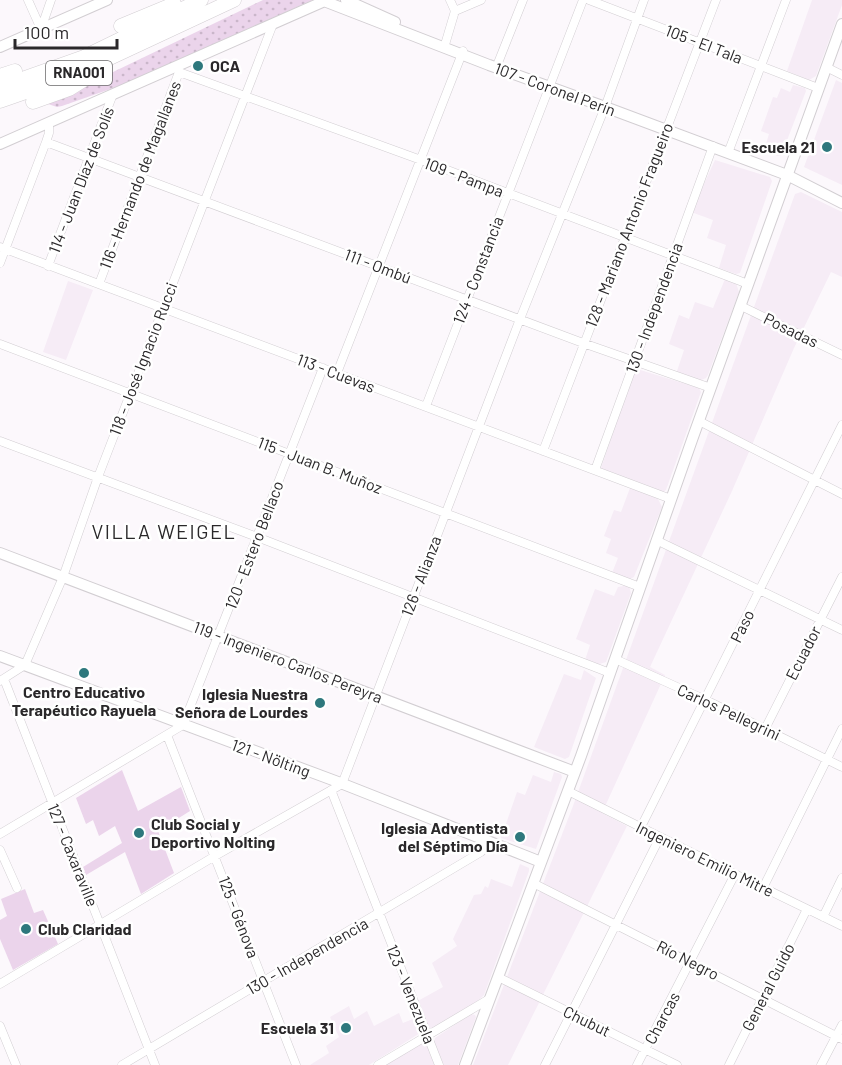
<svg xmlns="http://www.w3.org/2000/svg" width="842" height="1065" font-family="Barlow,sans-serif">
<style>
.built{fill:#f6ecf6}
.grass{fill:url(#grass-dots)}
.pitch{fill:#ebd4eb}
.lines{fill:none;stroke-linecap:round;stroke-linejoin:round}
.street-casing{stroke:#d2ced2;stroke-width:9}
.secondary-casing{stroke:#d2ced2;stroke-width:12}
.highway-casing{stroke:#d2ced2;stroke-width:15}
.street{stroke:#fff;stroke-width:8}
.secondary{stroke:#fff;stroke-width:10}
.highway{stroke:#fff;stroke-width:14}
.poi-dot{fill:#2e787d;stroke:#fff;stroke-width:2}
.labels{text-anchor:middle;stroke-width:5;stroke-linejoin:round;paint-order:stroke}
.shield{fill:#fff;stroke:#6a686a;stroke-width:1.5}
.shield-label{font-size:15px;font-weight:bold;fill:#2a282a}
.street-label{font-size:16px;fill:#2a282a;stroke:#fff}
.poi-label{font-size:16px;font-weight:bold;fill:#2a282a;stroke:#fff;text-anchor:end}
.quarter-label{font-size:20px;letter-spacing:1.5px;fill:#2a282a;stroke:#fff}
</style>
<defs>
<pattern id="grass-dots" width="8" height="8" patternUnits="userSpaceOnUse" patternTransform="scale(1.5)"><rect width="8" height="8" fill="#ebd4eb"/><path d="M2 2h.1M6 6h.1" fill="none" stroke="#cab6ca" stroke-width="1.8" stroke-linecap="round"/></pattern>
</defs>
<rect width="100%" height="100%" fill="#fcf8fc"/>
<path class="built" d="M812 0H842V5L816 76 809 80 787 71Z
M836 80 842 83V185L804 167Z
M793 85 805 88 806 91 781 156H778L770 154 773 147 766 144 769 134 761 131 773 97 777 98 781 88 790 92Z
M715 160 770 177 772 181 740 273 736 274 719 268 726 245 707 238 713 220 691 212Z
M801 192 842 212V277L831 272 794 348 732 491 650 667 665 675 602 813 627 826 508 1065H473L573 806 795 194Z
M725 279 736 283 739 292 708 375 706 378 699 381 676 374 684 350 669 344 679 315 689 319 695 302 713 308Z
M68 281 93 290 66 360 43 352Z
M637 369 699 388 701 392 666 490 663 492 604 471 601 468 634 371Z
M630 488 657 497 662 507 634 577 630 579 612 573 618 558 606 553 611 539 604 536 614 510 621 512Z
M629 585 631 593 606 662 596 665 585 660 590 645 576 639 595 589 614 596 618 587Z
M584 670 596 678 569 757 565 759 534 747 564 674 581 680Z
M554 772 561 774 562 777 536 849 501 838 517 792 525 795 533 775 551 782Z
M520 864 529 868V871L484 995 479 1000 433 1028H427L416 1002 443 987 432 963 457 946 453 939 474 895 481 894 485 886 488 888 491 879 512 887Z
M349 1006 354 1019 367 1011 374 1026 399 1013 403 1023 418 1017 420 1033 369 1065H310L329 1053 326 1046 339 1037 330 1017Z
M471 1014 475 1015 476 1017 458 1065H444L434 1042 435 1038Z
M422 1043 428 1045 436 1065H384Z"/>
<path class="grass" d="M263 0H313L119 86 62 106 57 107 42 102 111 73Z"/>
<path class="pitch" d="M122 770 138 811 181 787 190 811 158 831 174 873 141 894 125 852 86 875 83 867 122 843 115 826 99 836 93 820 86 824 76 798Z
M25 889 34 913 43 910 58 944 13 970 0 939V920L7 916 1 899Z"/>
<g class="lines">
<defs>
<path id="street" d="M28 0 41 29
M589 0 818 88
M455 11 481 0
M41 29 51 0
M444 48 455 11 450 0
M826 67 842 75
M496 68 523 0
M179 72 421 160 748 284
M46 142 583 343 711 388
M728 153 786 0
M0 247 671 499
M0 263 46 142 49 133V122
M48 266 113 94
M99 284 179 72 178 70
M741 306 842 355
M0 344 640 587
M337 373 463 51
M426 406 583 0
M699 421 842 494
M0 441 257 537 610 673
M543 451 716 0
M595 470 713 146
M656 540 842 630
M615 659 706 700 842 767
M4 679 155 1065
M0 681 25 665 63 577 98 477 273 24
M765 729 842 577
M167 735 296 1065
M331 790 439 1065
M568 791 735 874 842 926
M641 827 842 425
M0 834 183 725 323 368
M0 850 17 888
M533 883 842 1039
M763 888 842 729
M823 917 842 878
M498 977 677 1065
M0 984 215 856 342 784 520 319 605 107 644 0
M0 1026 16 1065
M122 1065 481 852 490 843
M378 1065 489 999
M545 1065 660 837
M637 1065 735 874
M729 1065 807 909
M821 1065 842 1025"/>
<path id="secondary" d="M346 0 395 22
M324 1 489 65 605 107 787 175 842 203
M0 47 107 0
M0 144 327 0
M0 553 575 772
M0 656 338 782 541 862
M465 1065 581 756 693 437 842 24"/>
<path id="highway" d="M121 26 174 4
M0 76 15 71
M0 87 84 57 201 0
M0 101 69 77 234 0
M33 102 69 89 93 74"/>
</defs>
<use href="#street" class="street-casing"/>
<use href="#secondary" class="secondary-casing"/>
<use href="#highway" class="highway-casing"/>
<use href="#street" class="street"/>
<use href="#secondary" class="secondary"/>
<use href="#highway" class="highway"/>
</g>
<g class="poi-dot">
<circle cx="198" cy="66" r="6"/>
<circle cx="827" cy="147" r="6"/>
<circle cx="84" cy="673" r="6"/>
<circle cx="320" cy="703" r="6"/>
<circle cx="139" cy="833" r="6"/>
<circle cx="520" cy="837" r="6"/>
<circle cx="26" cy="929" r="6"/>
<circle cx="346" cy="1028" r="6"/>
</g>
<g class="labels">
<rect class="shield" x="46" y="61" width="66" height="24" rx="4.5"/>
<g class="shield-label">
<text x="79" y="78">RNA001</text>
</g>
<g class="street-label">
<text transform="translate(704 44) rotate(21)" y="6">105 - El Tala</text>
<text transform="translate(555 89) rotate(20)" y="6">107 - Coronel Perín</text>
<text transform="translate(140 175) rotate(-69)" y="6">116 - Hernando de Magallanes</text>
<text transform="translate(464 177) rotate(21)" y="6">109 - Pampa</text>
<text transform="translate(81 180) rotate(-69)" y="6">114 - Juan Díaz de Solís</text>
<text transform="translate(629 225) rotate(-69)" y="6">128 - Mariano Antonio Fragueiro</text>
<text transform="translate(378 266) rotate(21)" y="6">111 - Ombú</text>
<text transform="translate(478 270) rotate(-69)" y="6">124 - Constancia</text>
<text transform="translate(654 308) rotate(-70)" y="6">130 - Independencia</text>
<text transform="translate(791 330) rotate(26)" y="6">Posadas</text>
<text transform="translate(143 359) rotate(-69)" y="6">118 - José Ignacio Rucci</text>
<text transform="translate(336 373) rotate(21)" y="6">113 - Cuevas</text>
<text transform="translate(320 465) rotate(21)" y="6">115 - Juan B. Muñoz</text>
<text transform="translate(254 545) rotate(-69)" y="6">120 - Estero Bellaco</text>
<text transform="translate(421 576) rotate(-69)" y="6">126 - Alianza</text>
<text transform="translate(742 626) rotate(-64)" y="6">Paso</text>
<text transform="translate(803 653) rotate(-63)" y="6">Ecuador</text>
<text transform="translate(288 662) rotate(21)" y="6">119 - Ingeniero Carlos Pereyra</text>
<text transform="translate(729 712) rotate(25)" y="6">Carlos Pellegrini</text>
<text transform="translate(271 758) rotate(20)" y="6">121 - Nölting</text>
<text transform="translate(73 855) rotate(68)" y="6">127 - Caxaraville</text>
<text transform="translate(705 859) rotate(26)" y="6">Ingeniero Emilio Mitre</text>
<text transform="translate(239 917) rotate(69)" y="6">125 - Génova</text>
<text transform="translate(307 956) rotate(-30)" y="6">130 - Independencia</text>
<text transform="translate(688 960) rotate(27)" y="6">Río Negro</text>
<text transform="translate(768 987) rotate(-63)" y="6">General Guido</text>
<text transform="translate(411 994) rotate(68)" y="6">123 - Venezuela</text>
<text transform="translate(662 1018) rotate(-62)" y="6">Charcas</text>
<text transform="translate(587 1021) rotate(26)" y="6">Chubut</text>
</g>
<g class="poi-label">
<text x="210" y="72" text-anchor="start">OCA</text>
<text x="815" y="153">Escuela 21</text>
<text x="84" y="698" text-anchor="middle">Centro Educativo<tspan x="84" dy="18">Terapéutico Rayuela</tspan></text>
<text x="308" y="700">Iglesia Nuestra<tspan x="308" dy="18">Señora de Lourdes</tspan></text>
<text x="151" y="830" text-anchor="start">Club Social y<tspan x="151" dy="18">Deportivo Nolting</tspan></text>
<text x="508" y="834">Iglesia Adventista<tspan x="508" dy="18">del Séptimo Día</tspan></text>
<text x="38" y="935" text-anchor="start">Club Claridad</text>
<text x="334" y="1034">Escuela 31</text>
</g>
<g class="quarter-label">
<text x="164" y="539">VILLA WEIGEL</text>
</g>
</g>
<path d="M15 39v9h102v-9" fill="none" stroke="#2a282a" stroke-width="3"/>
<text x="24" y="39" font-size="18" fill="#2a282a" stroke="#ffffff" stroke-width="4.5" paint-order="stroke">100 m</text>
</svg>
